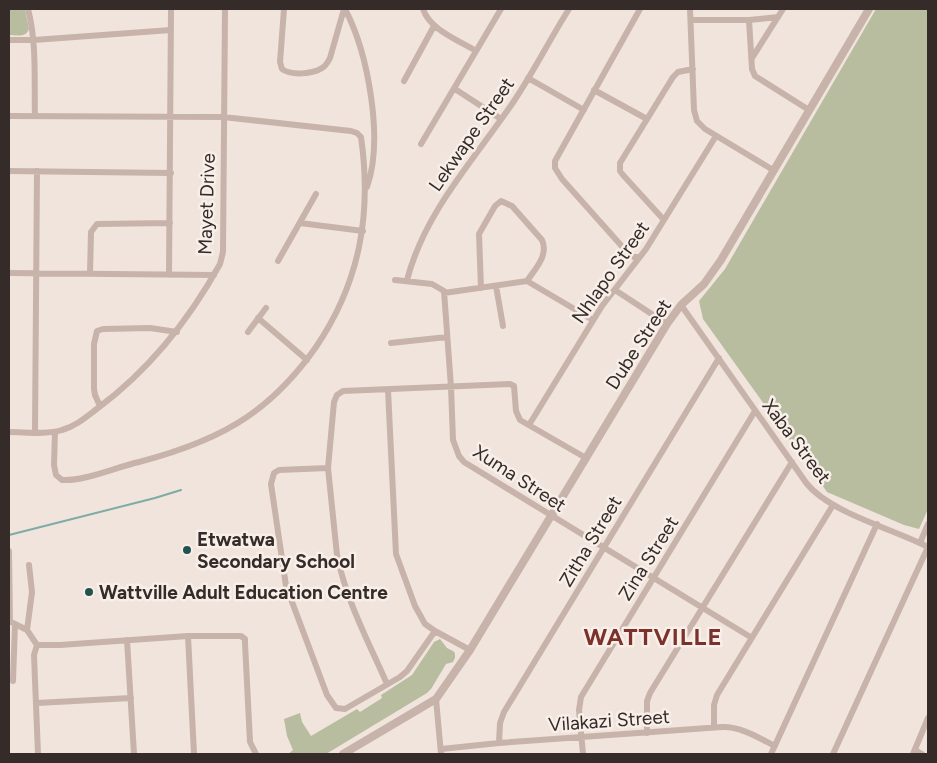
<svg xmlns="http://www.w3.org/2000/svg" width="937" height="763" font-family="Figtree,sans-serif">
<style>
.green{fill:#b7bd9e}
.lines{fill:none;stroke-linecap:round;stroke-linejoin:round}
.stream{stroke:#7faaa6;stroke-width:2}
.minor{stroke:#c7b3aa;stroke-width:6}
.tertiary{stroke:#c7b3aa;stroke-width:8}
.poi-dot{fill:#22524f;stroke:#f8efe9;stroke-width:2}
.labels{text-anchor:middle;stroke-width:5;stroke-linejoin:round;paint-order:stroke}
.street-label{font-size:19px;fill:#352b29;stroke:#f8efe9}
.poi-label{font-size:19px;font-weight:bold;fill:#352b29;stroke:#f8efe9;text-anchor:start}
.district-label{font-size:24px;font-weight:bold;letter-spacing:1px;fill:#7c322a;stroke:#f8efe9}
</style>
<rect width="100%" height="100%" fill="#f0e4dd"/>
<path class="green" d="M9 9H25L29 29C26 38 17 35 9 35Z
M876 9H928V509L919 529 904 525 827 492 703 319 699 301 725 269Z
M440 639 447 648 453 651 455 653V658L453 662 446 664 431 689 427 693 326 754H288L293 750 287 736 284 719 300 713 302 722 311 736 357 709 360 712 382 698 381 695 412 675 434 642Z"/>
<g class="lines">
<path class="stream" d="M9 535 155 498 181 490"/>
<path class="minor" d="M28 9C37 43 34 80 35 116
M284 9 280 62 282 69C291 76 313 74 322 68 326 66 328 62 330 58L344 9
M345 9C368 53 384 139 367 187
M423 9C430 30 458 40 476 51
M690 9 694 110 697 121 705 129 773 170
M691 20H749L778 17
M749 20 752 69 755 76 809 110
M9 40H34L171 30
M752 58 783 9
M528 78 584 110
M404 81 434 26
M455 89 501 119
M594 90 647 119
M9 116 223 117 351 131 357 133 361 137C372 214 360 282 316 347 297 374 275 398 247 417 215 439 177 452 139 462 116 467 86 481 62 480L56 475 54 465 55 432
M421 144 501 9
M9 171 171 173
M664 220 623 175 620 171V163L673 77 678 72 693 69
M300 223 363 231
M638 257H634L627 252 562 179 555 168V161L640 9
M278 261 316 194
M9 273 214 275
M90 274 91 232 97 224 170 223
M169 275 171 9
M395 280 432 284 444 291 451 387 453 440 459 456 464 462 752 638
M407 280C425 211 475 159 514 101 534 71 550 39 569 9
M496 286 503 326
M481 288 479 234 495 206 501 201 512 206 542 240C549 255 535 269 527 281
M615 290 667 324
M444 293 527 281 593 320
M681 305 807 484C831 513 893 529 928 547
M258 318 307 360
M248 332 266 308
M391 343 447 337
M388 390 396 554 415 606 425 624 435 631 470 650
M100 406 95 395 94 389V344L97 331 103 329 150 328 177 332
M529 425 602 306 646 249 716 136
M9 432C26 432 46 435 62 430 76 426 86 417 98 408 149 370 189 320 220 264L223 252 225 9
M35 432 37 171
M328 468 279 470 274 473 271 484 286 586 327 695 336 708 345 709 400 677 407 671 435 631
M920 543 928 524
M9 551 10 622
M13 623 27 630 37 645
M27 630 32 592 29 565
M188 636 194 754
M127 640 134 754
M37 645H60L188 636H241L245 639V643L250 742 256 754
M37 645 34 655 38 754
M13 681 15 624
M387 684C369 643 346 600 337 555L328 468 334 402 337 395 343 391 510 384 514 386 516 411 520 420 586 458
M436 699 441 754
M37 703 131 698
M714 727V705L717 695 833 505
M647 733V701L650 693 792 462
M499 743 500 723 504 712 719 358
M441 749 499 743 722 727C740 726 759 738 775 746
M915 750 922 754
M583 754 579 710 581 697 755 411
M771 754 877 524
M833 754 928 547
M913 754 928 718"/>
<path class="tertiary" d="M343 754 436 699 470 650 667 324 681 305 704 284 721 260 869 9"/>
</g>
<g class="poi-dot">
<circle cx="187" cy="550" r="5"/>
<circle cx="89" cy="592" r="5"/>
</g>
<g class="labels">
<g class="street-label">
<text transform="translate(471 134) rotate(-55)" y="7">Lekwape Street</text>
<text transform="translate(206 204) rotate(-88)" y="7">Mayet Drive</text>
<text transform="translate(610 272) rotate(-55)" y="7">Nhlapo Street</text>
<text transform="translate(638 344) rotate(-57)" y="7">Dube Street</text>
<text transform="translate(797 441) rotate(53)" y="7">Xaba Street</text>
<text transform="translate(520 478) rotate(33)" y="7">Xuma Street</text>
<text transform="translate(590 541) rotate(-59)" y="7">Zitha Street</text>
<text transform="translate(648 558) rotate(-58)" y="7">Zina Street</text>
<text transform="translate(609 720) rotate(-4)" y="7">Vilakazi Street</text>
</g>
<g class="poi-label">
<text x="197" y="546">Etwatwa<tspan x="197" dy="22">Secondary School</tspan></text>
<text x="99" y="599">Wattville Adult Education Centre</text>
</g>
<g class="district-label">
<text x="653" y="645">WATTVILLE</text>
</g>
</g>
<rect width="937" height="763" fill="none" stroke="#352b29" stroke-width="20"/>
</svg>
